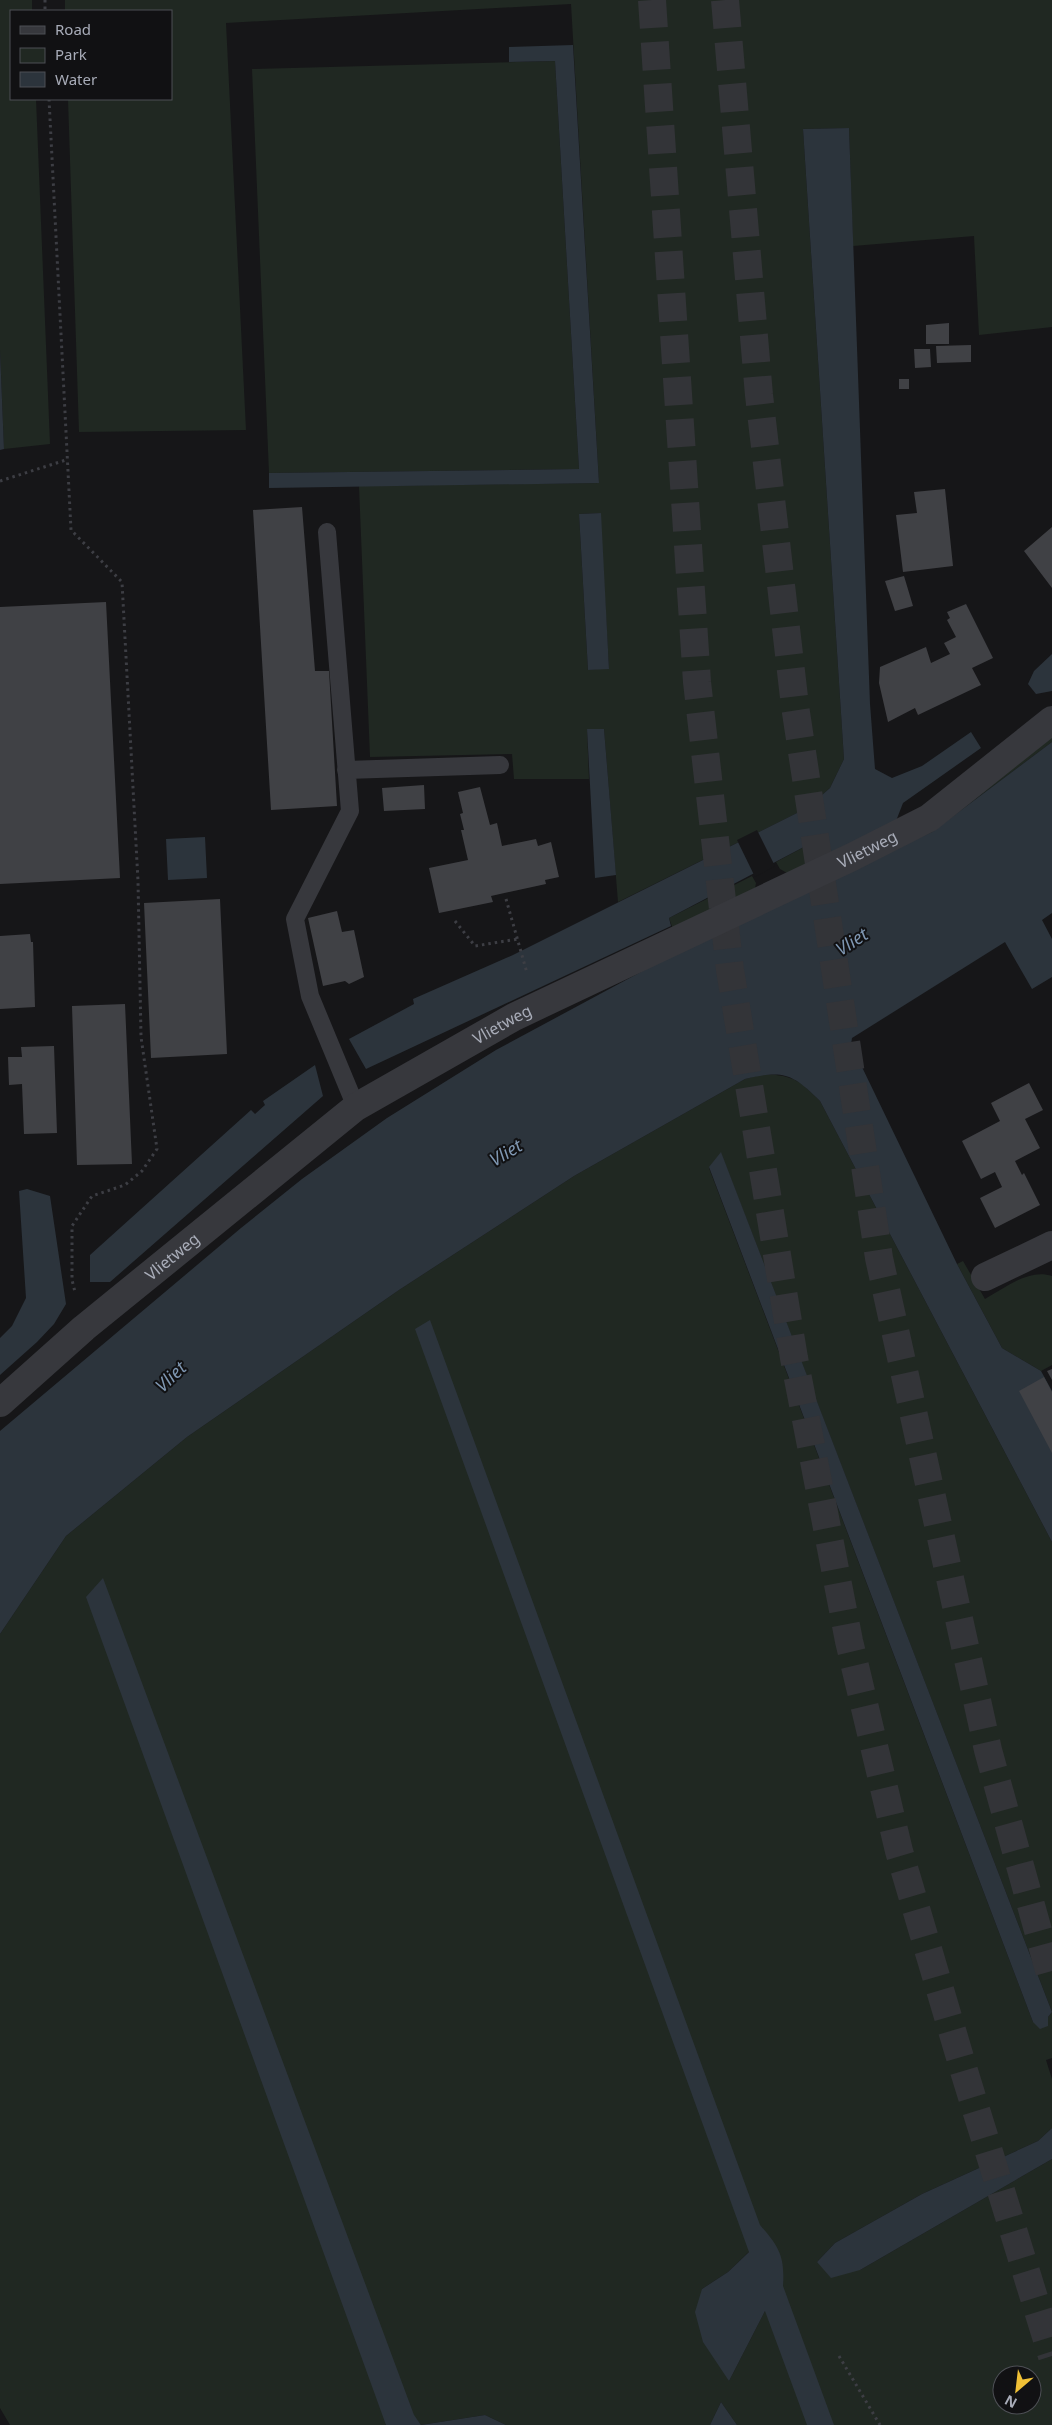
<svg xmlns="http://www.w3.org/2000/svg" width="1052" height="2425" font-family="'Noto Sans',sans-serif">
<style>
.green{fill:#202822;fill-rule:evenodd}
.water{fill:#2c343c}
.pier{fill:#161618}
.building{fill:#404145}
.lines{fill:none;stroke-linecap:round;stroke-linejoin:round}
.trunk-tunnel{stroke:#333438;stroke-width:28;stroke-dasharray:28 14;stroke-linecap:butt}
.path{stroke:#3d3e44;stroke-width:3;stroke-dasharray:2.5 4;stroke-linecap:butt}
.service{stroke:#37383d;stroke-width:18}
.minor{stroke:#37383d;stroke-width:28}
.labels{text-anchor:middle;stroke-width:4;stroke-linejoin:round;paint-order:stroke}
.street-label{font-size:16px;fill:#a8acb8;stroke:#111113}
.water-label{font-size:18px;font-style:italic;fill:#7f97b2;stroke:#111113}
</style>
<rect width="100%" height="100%" fill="#161618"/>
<path class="green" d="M0 0H32V11H11V99H36L50 444 4 449 0 350Z
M65 0H1052V327L979 335 974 236 853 246 849 128 803 129 844 759 830 788 807 808 618 902 604 729H587L589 779H514L512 754 370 757 359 486 599 483 571 4 226 23 246 430 79 432 68 99H171V11H65ZM600 513 609 668 588 670 579 514Z
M555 61 579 469 269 473 252 69Z
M1052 735V742L932 832 896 851 880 855Z
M817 840 826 862 789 874 780 869 776 862Z
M752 876 756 883 755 888 674 932 669 918Z
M764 1074C795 1076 799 1080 820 1101L1052 1542V2012L721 1153 709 1168 1033 2022 1048 2017 1052 2012V2058L1046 2060 1052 2079V2128L1038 2141 922 2194 835 2243 817 2262 860 2270 1052 2159V2425H737L721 2402 710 2425H506L485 2415 421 2425 413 2415 385 2425H10L0 2408V1634L66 1536 187 1437 399 1290 574 1176 745 1079ZM755 2246 765 2311 729 2381 702 2289 728 2272ZM1002 2375H1032V2405H1002Z
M963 1261 985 1299C1005 1288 1029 1268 1052 1276V1365L1041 1371 1002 1348 957 1264Z"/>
<path class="water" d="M573 45 599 483 269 488V473L579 469 555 61 509 62V47Z
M849 128 870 704 875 769 892 778 922 766 971 732 981 748 903 803 896 821 824 857 817 840 669 918 671 926 366 1069 349 1039 414 1004 413 999 513 955 807 808 830 788 844 759 803 129Z
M0 350 4 449 0 450Z
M601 513 609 669 588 670 579 514Z
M1052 654V691L1036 694 1028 684 1034 671Z
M587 729H604L616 875 595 878Z
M1052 742V913L1042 920 1052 939V977L1032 989 1005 942 852 1038 850 1051 861 1065 957 1264 1002 1348 1041 1371 1052 1391V1542L820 1101C792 1073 783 1070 745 1079L574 1176 399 1290 187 1437 66 1536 0 1634V1431L241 1228 302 1179 387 1118 496 1050 678 952 932 832Z
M205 837 207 878 168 880 166 839Z
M315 1065 323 1096 110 1282H90V1255L251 1110 255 1114 265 1105 263 1101Z
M721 1152 1052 2012 1048 2017V2026L1040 2029 1033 2022 709 1167Z
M27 1189 50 1196 66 1304 54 1324 37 1342 0 1375V1338L12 1326 26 1298 19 1191Z
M430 1320 760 2225C779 2247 785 2256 783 2286L834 2425H807L765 2311 729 2381 703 2342 695 2312 702 2289 728 2272 749 2252 415 1329Z
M103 1578 414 2415 421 2425 485 2415 506 2425H386L86 1597Z
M1052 2128V2159L860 2270 831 2278 817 2262 835 2243 922 2194 1038 2141Z
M721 2402 737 2425H710Z"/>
<path class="pier" d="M757 830 775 866 755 877 737 840Z"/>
<path class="building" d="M949 323V344H926V325Z
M971 345V362L937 363 936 346Z
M914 349H930L931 367 915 368Z
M899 379H909V389H899Z
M945 489 953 566 903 572 896 515 917 513 914 492Z
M302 507 315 671H329L337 806 271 810 253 510Z
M1052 527V588L1024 551Z
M904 576 913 606 895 611 885 581Z
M106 602 120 878 0 884V607Z
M966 604 993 658 972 668 981 685 918 715 915 708 888 722 879 683 880 667 926 647 931 663 950 654 944 643 956 637 947 620 950 618 947 612Z
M424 785 425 809 384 811 382 788Z
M480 787 490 825 497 823 502 846 536 839 538 846 551 842 559 877 545 880 546 884 491 896 493 902 439 913 429 868 468 860 461 830H464L460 814 463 813 458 792Z
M220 899 227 1054 151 1058 144 903Z
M337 911 342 932 354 930 364 977 349 984 345 981 323 986 308 918Z
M30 934 31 942H33L35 1007 0 1009V936Z
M125 1004 132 1164 77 1165 72 1006Z
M54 1046 57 1133 24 1134 22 1084 9 1085 8 1057H22L21 1047Z
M1029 1083 1043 1110 1025 1119 1040 1148 1015 1161 1022 1175 1024 1173 1040 1205 995 1228 980 1198 1002 1187 995 1172 981 1179 962 1141 1000 1121 991 1103Z
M1052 1369V1380L1047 1371Z
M1044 1377 1052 1392V1453L1019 1391Z"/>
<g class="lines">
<path class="trunk-tunnel" d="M652 0 697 682 730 970 794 1358 849 1641 899 1851 964 2071 1052 2356
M725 0 759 395 795 706 879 1258 988 1750 1052 1981"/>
<path class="path" d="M45 0V11
M49 99 71 530 122 582 138 881 141 1037 157 1149 142 1171 125 1185 92 1196 72 1226V1280L75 1292
M0 481 66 460
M506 899 527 973
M455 921 475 946 518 939
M839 2356 880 2425"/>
<path class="service" d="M327 532 350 811 295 919 310 996 356 1107
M346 770 500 765"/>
<g class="minor">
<path d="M985 1277 1052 1245"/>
<path id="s1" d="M0 1403 84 1328 356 1107 514 1017 852 857 929 818 1052 720"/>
</g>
</g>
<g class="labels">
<g class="street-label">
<text dy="6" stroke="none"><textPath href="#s1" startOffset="1036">Vlietweg</textPath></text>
<text dy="6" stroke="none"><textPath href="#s1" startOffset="631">Vlietweg</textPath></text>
<text dy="6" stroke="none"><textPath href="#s1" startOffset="226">Vlietweg</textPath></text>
</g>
<g class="water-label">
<text transform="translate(852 942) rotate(-33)" y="6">Vliet</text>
<text transform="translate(506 1153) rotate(-31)" y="6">Vliet</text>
<text transform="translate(171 1377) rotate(-44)" y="6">Vliet</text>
</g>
</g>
<rect x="10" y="10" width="162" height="90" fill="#111113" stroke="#4d4f55"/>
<rect x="20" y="26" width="25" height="8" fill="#37383d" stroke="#4d4f55"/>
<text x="55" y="35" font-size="15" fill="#a8acb8">Road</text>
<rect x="20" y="48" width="25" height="15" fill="#202822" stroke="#4d4f55"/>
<text x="55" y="60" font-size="15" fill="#a8acb8">Park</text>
<rect x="20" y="72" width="25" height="15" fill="#2c343c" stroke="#4d4f55"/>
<text x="55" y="85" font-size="15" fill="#a8acb8">Water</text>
<g transform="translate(1017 2390) rotate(208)"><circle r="24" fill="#111113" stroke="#4d4f55"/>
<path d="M0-4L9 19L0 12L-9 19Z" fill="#f0c036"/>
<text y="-8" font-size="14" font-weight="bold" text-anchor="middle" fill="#a8acb8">N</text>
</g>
</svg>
